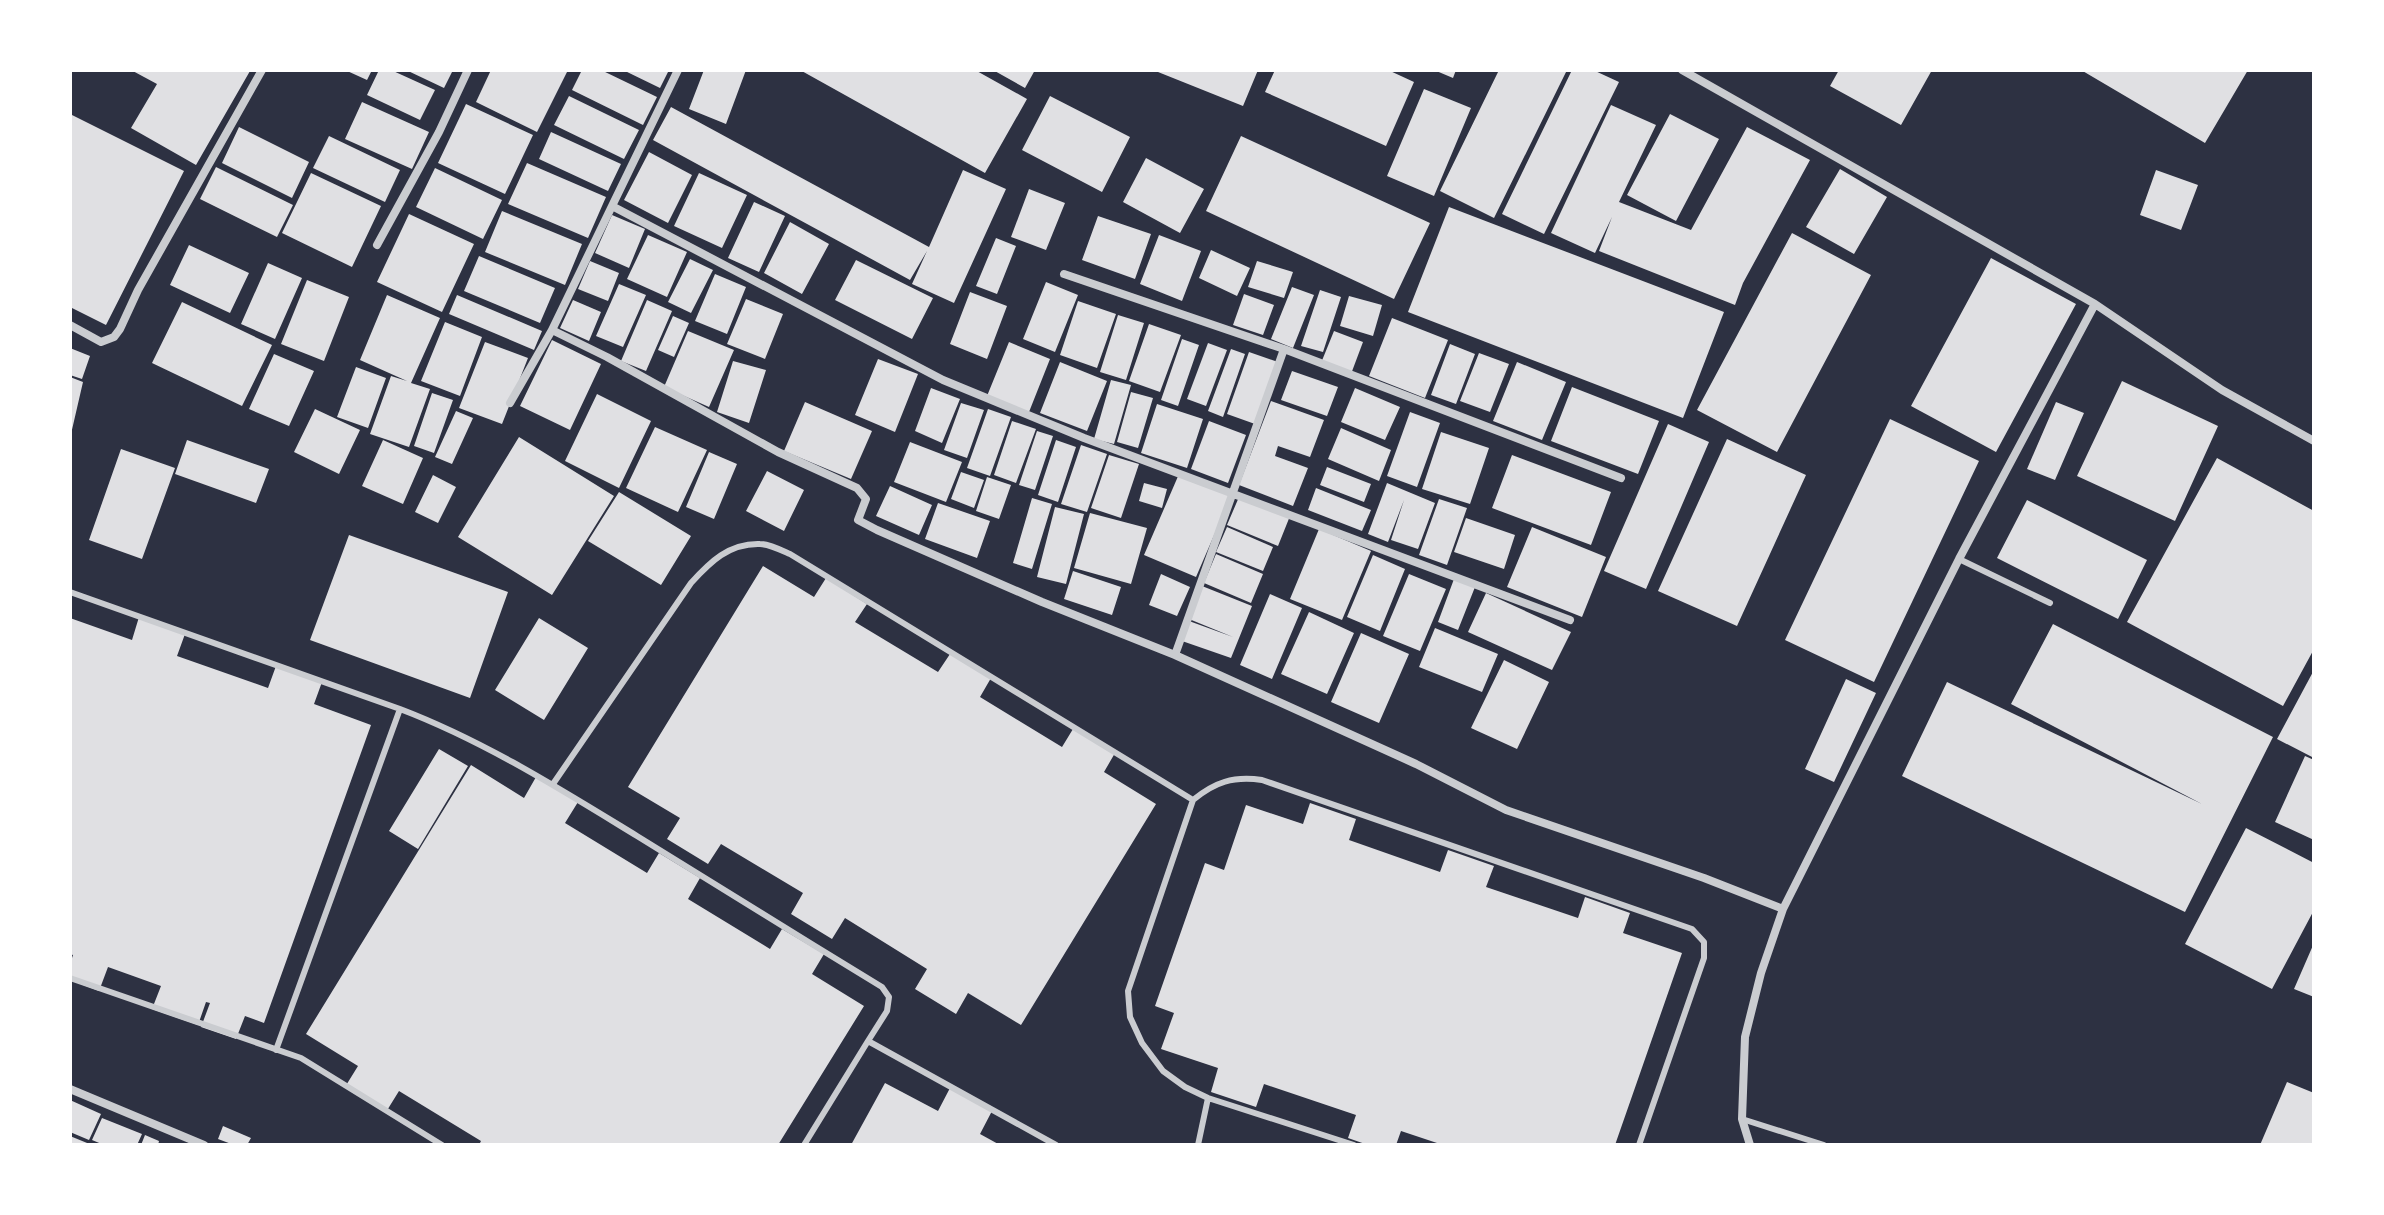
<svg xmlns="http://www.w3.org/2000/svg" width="2384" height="1215" font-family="'Open Sans',sans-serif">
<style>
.building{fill:#e0e0e3}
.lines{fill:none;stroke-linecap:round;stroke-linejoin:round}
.service{stroke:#caccd0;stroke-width:6}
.minor{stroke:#caccd0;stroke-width:8}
</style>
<rect width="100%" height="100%" fill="#2d3142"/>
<path class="building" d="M131 70H247L250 71 196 165 131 128 157 84Z
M345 70H372L367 80Z
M379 70H391L435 90 420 120 367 95Z
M406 70H453L444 88Z
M491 70H568L537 132 476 102Z
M582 70H601L657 97 643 125 572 90Z
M623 70H669L660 88Z
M704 70H746L726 124 689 109Z
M800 70H975L1027 99 985 173Z
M993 70H1035L1025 88Z
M1153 70H1258L1243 106Z
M1275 70H1388L1414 82 1386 146 1265 92Z
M1434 70H1456L1453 78Z
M1499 70H1567L1494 218 1440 191Z
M1572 70H1593L1619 82 1544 234 1502 214Z
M1839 70H1932L1901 125 1830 86Z
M2081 70H2248L2205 143Z
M1424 89 1471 108 1434 196 1387 176Z
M569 96 639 130 624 159 554 125Z
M1050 96 1130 137 1102 192 1022 150Z
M362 102 429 132 412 169 345 139Z
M466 104 533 135 505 194 438 163Z
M1611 105 1656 125 1619 202 1691 230 1747 127 1810 160 1743 283 1735 305 1599 251 1612 217 1595 253 1551 233Z
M671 107 929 247 963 170 1006 189 954 303 912 284 927 251 910 280 653 140Z
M70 114 184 171 106 325 70 307Z
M1670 114 1719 139 1676 221 1627 195Z
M239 127 309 162 292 198 222 163Z
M551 132 621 164 608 191 539 159Z
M329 136 400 170 385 202 313 168Z
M1241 136 1430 223 1394 299 1206 211Z
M649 152 692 175 668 223 624 200Z
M1146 158 1204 189 1180 233 1123 202Z
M527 163 606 197 588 238 508 204Z
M216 167 293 205 277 237 200 199Z
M435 168 502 200 483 239 416 207Z
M1840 169 1887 197 1854 254 1806 227Z
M2156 170 2198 185 2181 230 2140 215Z
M311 173 381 206 352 267 282 233Z
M699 173 747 195 722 248 674 226Z
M1029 189 1065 203 1046 250 1011 237Z
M754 202 785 216 759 272 728 258Z
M1449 207 1724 312 1683 418 1408 312Z
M502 211 582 244 565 285 485 252Z
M409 214 474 244 442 312 377 282Z
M612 215 645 229 629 268 595 253Z
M1098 216 1151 234 1135 279 1082 260Z
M790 222 829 244 802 294 764 273Z
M1792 233 1871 275 1777 452 1697 410Z
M648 235 687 252 667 297 627 279Z
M1159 235 1201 251 1182 301 1140 284Z
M996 238 1016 246 997 294 976 286Z
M189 245 249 273 230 313 170 285Z
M1211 250 1250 268 1237 296 1199 278Z
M479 256 555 288 540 323 464 291Z
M1991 258 2076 304 1996 452 1911 406Z
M690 259 713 270 691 313 668 302Z
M856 260 933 298 912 339 835 300Z
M590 261 619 273 608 301 578 289Z
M1257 261 1293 272 1284 298 1248 287Z
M268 263 302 278 275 339 241 324Z
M715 274 746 287 727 334 695 321Z
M307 280 349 297 324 361 281 344Z
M1046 282 1078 295 1055 352 1023 339Z
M619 284 646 295 623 347 596 336Z
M1292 287 1314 295 1293 348 1271 339Z
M1320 290 1341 297 1323 352 1301 346Z
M970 292 1007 306 987 359 950 344Z
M1244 294 1274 305 1263 335 1233 325Z
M387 295 440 318 411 383 430 389 409 447 370 434 391 376 407 381 360 360Z
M457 295 542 331 534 350 449 314Z
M1349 296 1382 305 1373 336 1340 326Z
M746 299 783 314 765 359 727 344Z
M573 300 601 312 589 341 560 328Z
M647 300 672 311 646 371 621 361Z
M1078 301 1116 314 1097 368 1060 355Z
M182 302 272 345 242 406 152 363Z
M1118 315 1144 323 1126 380 1100 372Z
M673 316 689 323 674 357 658 350Z
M1392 318 1448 340 1425 398 1369 376Z
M445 322 482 337 460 396 421 381Z
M1149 324 1181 335 1160 392 1129 381Z
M688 331 734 350 709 407 664 387Z
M1334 331 1363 342 1351 374 1321 363Z
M1182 339 1199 345 1178 406 1161 400Z
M552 340 601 364 570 430 520 406Z
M485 342 528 358 502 424 459 408Z
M1009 342 1050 359 1029 412 987 396Z
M1208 343 1227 350 1206 406 1187 399Z
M1450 344 1475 354 1456 404 1431 395Z
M70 348 90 356 82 379 70 375Z
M1231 349 1245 354 1223 417 1208 411Z
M1249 352 1278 362 1255 424 1227 414Z
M1479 353 1509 364 1490 412 1460 401Z
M274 354 314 371 289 426 249 409Z
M878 359 918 374 895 432 855 415Z
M733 361 766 370 749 423 717 412Z
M1060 362 1107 381 1087 431 1040 413Z
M1517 362 1566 382 1542 440 1493 421Z
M356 367 386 378 368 428 337 417Z
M1292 371 1338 387 1327 416 1281 400Z
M70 377 83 382 71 434H70Z
M1111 380 1131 385 1114 444 1094 439Z
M2122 381 2218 426 2175 521 2077 476Z
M1572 387 1659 421 1638 474 1551 441Z
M931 388 960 399 942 443 915 431Z
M1355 388 1400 407 1385 440 1341 422Z
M1131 392 1153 398 1138 448 1117 442Z
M432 393 453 400 434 453 414 446Z
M597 394 651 421 619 488 565 461Z
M1271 401 1324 420 1310 457 1278 446 1275 456 1308 468 1293 506 1239 485Z
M805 402 872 431 851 479 784 451Z
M2056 402 2084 413 2055 480 2027 469Z
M961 403 984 410 967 458 944 450Z
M1157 404 1203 419 1187 468 1141 453Z
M315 409 360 430 339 474 294 452Z
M988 409 1011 417 990 476 967 468Z
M456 411 473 418 452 464 435 457Z
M1410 412 1440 423 1417 487 1387 476Z
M1890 419 1979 461 1874 682 1785 640Z
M1012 421 1036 429 1016 483 994 475Z
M1209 421 1246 435 1228 483 1191 469Z
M1668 424 1709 442 1646 589 1604 571Z
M655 427 707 450 678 512 626 488Z
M1341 428 1391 450 1379 481 1328 459Z
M1037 431 1053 436 1035 490 1019 485Z
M1441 432 1489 448 1470 504 1422 489Z
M519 437 614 496 552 595 458 537Z
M1727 439 1806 475 1737 626 1658 591Z
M187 440 269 469 256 503 175 474Z
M383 440 423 458 403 504 362 486Z
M1056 440 1076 447 1058 502 1038 495Z
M910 442 962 462 946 502 894 482Z
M1081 445 1107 454 1087 512 1061 504Z
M121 449 175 468 142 559 89 540Z
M709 452 737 464 714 519 686 507Z
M1109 455 1139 464 1121 518 1091 508Z
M1512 455 1611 492 1591 545 1492 508Z
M2217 458 2314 511V649L2283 706 2127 622Z
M1327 467 1371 484 1364 502 1320 485Z
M767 471 804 490 784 531 746 511Z
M961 472 984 480 974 508 951 499Z
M1179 474 1231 496 1196 577 1144 555Z
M433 475 456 487 438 523 415 512Z
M987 477 1011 485 999 519 976 511Z
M1144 483 1167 489 1162 508 1139 501Z
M1387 483 1435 503 1418 549 1391 540 1404 500 1388 542 1368 534Z
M890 486 932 505 919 535 876 516Z
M1316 488 1371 510 1362 531 1308 510Z
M619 492 691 536 661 585 588 541Z
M1239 497 1290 516 1278 546 1227 525Z
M1032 498 1052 504 1032 569 1013 563Z
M1439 499 1467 508 1447 565 1419 555Z
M2027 500 2147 560 2118 619 1997 558Z
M938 503 990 521 977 558 925 539Z
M1055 507 1084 514 1066 584 1037 577Z
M1090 513 1147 528 1131 584 1074 568Z
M1466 518 1515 535 1504 569 1454 552Z
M1227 527 1273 547 1263 571 1216 552Z
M1532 527 1606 557 1582 617 1507 587Z
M1319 529 1371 551 1342 620 1290 599Z
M349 535 508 592 470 698 310 640Z
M1216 554 1263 574 1251 603 1204 583Z
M1373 555 1405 569 1380 631 1347 617Z
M763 566 814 597 826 578 867 604 855 622 938 672 950 654 991 678 980 697 1062 747 1073 729 1115 753 1104 772 1156 804 1021 1025 968 993 956 1014 915 989 927 969 845 918 832 939 791 914 803 893 721 844 708 864 667 839 680 818 628 787Z
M1073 571 1121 587 1112 615 1064 599Z
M1161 574 1190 587 1177 616 1149 605Z
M1409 574 1446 589 1420 651 1383 636Z
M1454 579 1475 587 1458 630 1438 622Z
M1202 586 1252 606 1231 658 1182 641 1189 621 1233 637 1189 619Z
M1486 593 1571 632 1552 670 1468 632Z
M1270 594 1302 608 1272 679 1240 665Z
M1309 612 1354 633 1327 694 1281 674Z
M139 617 185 634 177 656 268 688 276 666 322 682 314 704 371 725 264 1023 245 1016 236 1039 201 1027 210 1003 206 1002 198 1025 152 1009 161 986 108 967 99 991 70 980V964L73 955 70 954V618L132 640Z
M539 618 588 648 544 720 495 690Z
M2053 624 2273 737 2185 912 1902 776 1947 682 2202 804 2011 704Z
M1435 628 1498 654 1482 692 1419 667Z
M1361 633 1409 654 1379 723 1331 702Z
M1504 660 1549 682 1517 749 1471 728Z
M2314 670V758L2277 739Z
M1846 679 1876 693 1834 782 1805 769Z
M439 749 468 766 418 849 389 831Z
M2305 756 2314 760V840L2275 822Z
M471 765 524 798 536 777 578 802 565 823 647 873 659 853 700 878 688 899 770 949 782 929 824 954 812 974 864 1006 778 1145H479L481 1141 399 1091 386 1112 345 1087 358 1066 306 1034Z
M1310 803 1356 819 1349 840 1440 872 1448 850 1494 866 1486 887 1578 918 1585 897 1630 913 1623 933 1682 953 1615 1145H1443L1401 1131 1396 1145H1368L1348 1138 1356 1115 1264 1084 1256 1107 1211 1092 1218 1068 1161 1049 1174 1013 1155 1006 1205 863 1224 870 1246 805 1303 824Z
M2246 828 2314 863V910L2272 989 2185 944Z
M2314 943V997L2294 989Z
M2287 1082 2314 1093V1145H2260Z
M885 1083 938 1111 950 1088 992 1111 980 1134 1000 1145H851Z
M70 1100 101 1114 89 1140 70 1132Z
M102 1118 142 1134 137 1145H104L92 1140Z
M223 1126 251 1138 247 1145H234L218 1139Z
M145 1135 159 1141 158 1145H141Z
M70 1136 92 1145H70Z"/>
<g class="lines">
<path class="service" d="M1959 559 2050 603
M70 592 400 709C484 741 560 789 637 836 718 886 800 937 882 987L889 997 887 1011 868 1041 1056 1145
M553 784 691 583C710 562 729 543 760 544 769 544 781 550 790 554L1193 800
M70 978 301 1058 442 1145
M276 1050 400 709
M1742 1119 1824 1145
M804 1145 868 1041
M1198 1145 1208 1098
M1354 1145 1208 1098 1185 1087 1163 1071 1142 1043 1130 1017 1128 991 1193 800C1215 782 1233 776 1262 780L1692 929 1704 942V958L1639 1145"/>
<path class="minor" d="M1682 70 2095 304 2222 390 2314 441
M612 206 678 70
M377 245 439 132 468 70
M1064 274 1284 349 1621 478
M70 325 101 342 114 337 120 329 138 290 262 70
M552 330 607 357 778 452 857 488 866 499 858 520 877 530 1042 602 1175 655 1416 764 1506 810 1704 878 1783 909
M510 403 552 330 612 206 943 380 1084 438 1570 620
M1175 655 1284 349
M70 1089 204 1145
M1750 1145 1742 1119 1745 1037 1761 973 1783 909 1959 559 2095 304"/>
</g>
<rect width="2384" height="1215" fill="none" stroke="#ffffff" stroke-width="144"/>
</svg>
